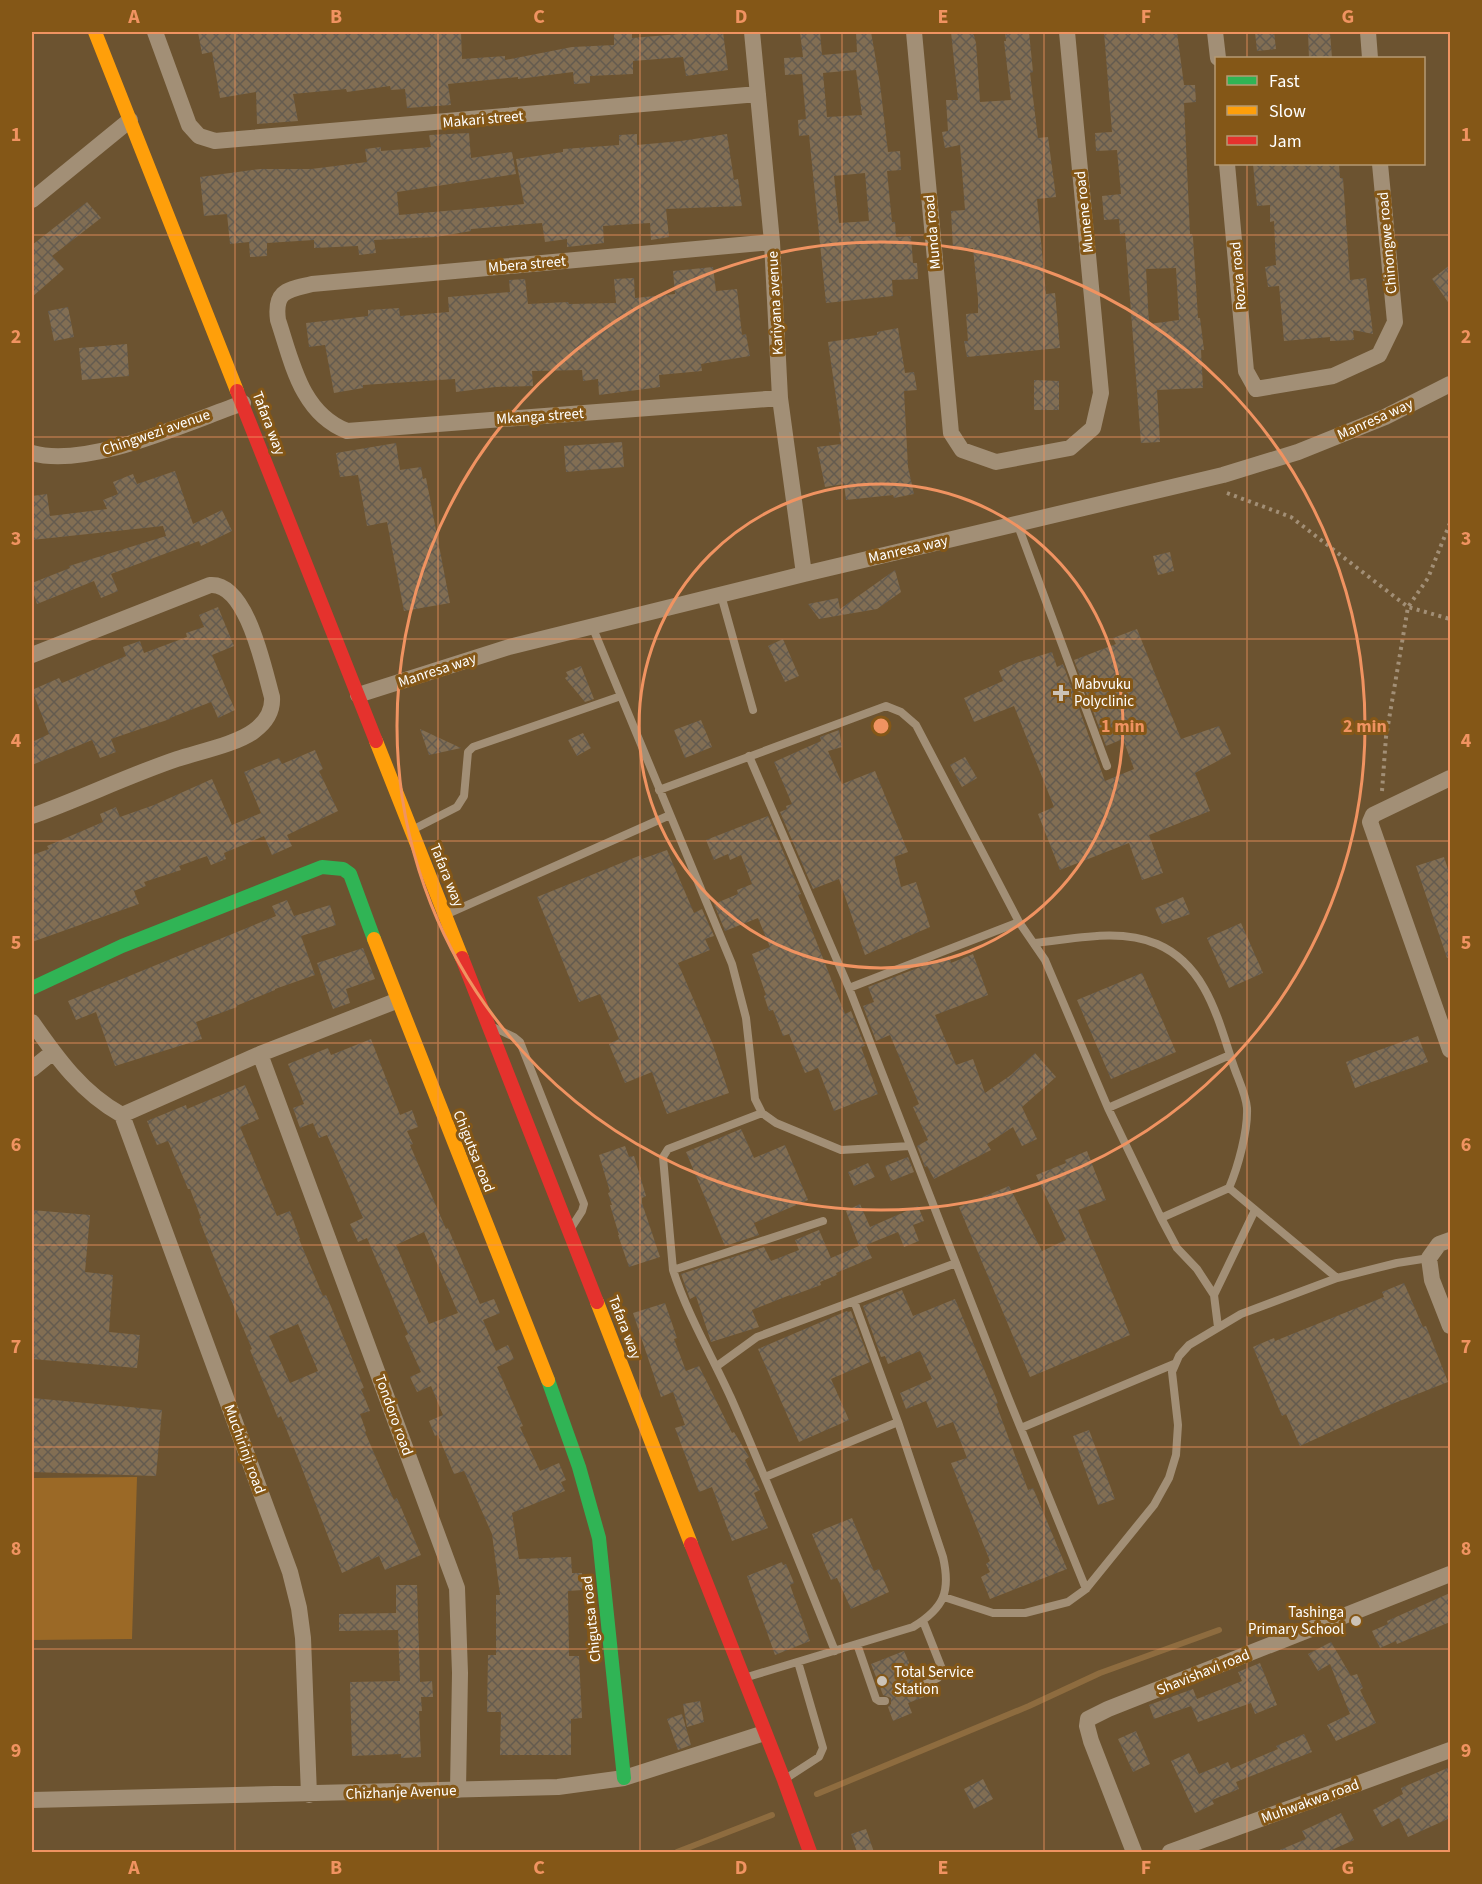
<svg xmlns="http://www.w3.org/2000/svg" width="1482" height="1884" font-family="'Source Sans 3',sans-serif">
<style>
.garden{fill:#9b6926}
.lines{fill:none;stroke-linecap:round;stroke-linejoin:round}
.stream{stroke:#8e6c3f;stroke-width:6}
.building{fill:url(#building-cross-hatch);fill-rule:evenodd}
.path{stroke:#a28f76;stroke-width:4;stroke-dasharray:3 4.5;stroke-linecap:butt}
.lane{stroke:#a28f76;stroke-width:8}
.street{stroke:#a28f76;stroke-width:16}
.fast{stroke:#30b455;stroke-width:14}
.slow{stroke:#ff9f0a;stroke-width:14}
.jam{stroke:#e5322d;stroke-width:14}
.grid{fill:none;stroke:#f09361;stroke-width:1.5;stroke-opacity:0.55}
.ring{fill:none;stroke:#f09361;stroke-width:3}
.poi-dot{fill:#ccc3b7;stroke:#845717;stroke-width:2}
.labels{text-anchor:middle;stroke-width:6;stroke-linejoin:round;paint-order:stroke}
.street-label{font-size:15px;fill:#fff;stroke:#845717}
.poi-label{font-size:15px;fill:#fff;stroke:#845717;text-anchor:start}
.centre{fill:#f09361;stroke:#845717;stroke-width:3}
.ring-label{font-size:18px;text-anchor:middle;font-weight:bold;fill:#f09361;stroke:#845717;stroke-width:6;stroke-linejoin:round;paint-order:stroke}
.neatline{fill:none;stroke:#f09361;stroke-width:2}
.grid-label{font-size:20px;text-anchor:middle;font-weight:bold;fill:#f09361}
</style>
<defs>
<pattern id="building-cross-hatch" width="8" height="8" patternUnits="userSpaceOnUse" patternTransform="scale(1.5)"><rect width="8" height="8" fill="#826e53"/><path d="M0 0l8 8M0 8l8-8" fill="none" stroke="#645b4f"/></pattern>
</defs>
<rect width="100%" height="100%" fill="#6c5330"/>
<path class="garden" d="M137 1477 132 1639 32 1640V1478Z"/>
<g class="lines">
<path class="stream" d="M817 1794 1029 1706 1100 1673 1219 1630
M677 1852 772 1815"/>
</g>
<path class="building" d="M198 32H461L462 59 505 56V60L572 47 614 45V34H632V38L680 34V32H723L728 70 686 76 683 57 633 61V74L590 76V83L574 84 573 72 518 79V77L448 84 451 105 407 108 405 89 391 90 390 86 347 92 346 89 293 94 298 121 257 124 256 92 220 98 212 52 202 54Z
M800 32H820L822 55 857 52 856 32H871L880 84 888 152 900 151 901 170 887 171 892 222H895L896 237 911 236 913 263H917L918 279 892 280 893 296 826 303 809 135 799 136 798 120 806 119 802 74 785 75 784 58 803 57ZM856 70 862 115 827 117 823 73ZM865 173 869 221 839 223 834 176Z
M951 32H973L976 43 980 102 1011 100 1004 41H1006L1005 32H1029L1033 72 1030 73 1038 138 1048 137 1056 197 1037 199 1046 294 1055 293 1060 348 967 357 964 341H968L966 314 978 313V299L973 248 953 250 951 211 965 210 960 145 945 148 942 132 948 131 946 100H958Z
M1104 32H1177L1184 85H1195L1196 102 1184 103 1190 234H1192L1193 238 1198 318H1200L1204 350H1201L1203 388 1157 390 1160 442 1141 443 1125 233 1120 234 1119 219 1104 220 1102 196 1121 194 1117 150 1096 151 1095 133 1112 132ZM1176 268 1179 320 1149 324 1146 269Z
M1255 32H1274L1276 49 1257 51Z
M1308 32H1330L1332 58H1309Z
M469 133 471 158 512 152 516 174 397 192 399 215 524 204 516 159 563 152V149L619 145V135L637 134V145L681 141 727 134 734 180 738 179 742 206 666 209 669 237 651 240 650 223 603 226 604 243 567 247V239L545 242 542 223 471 229V231L436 237 374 240 376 253 359 255 358 246 314 248V240L267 243V256L250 257 249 242 230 244 227 214 204 216 200 177 260 169H311L367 162 365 149 381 147V151L431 147 429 135Z
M1253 164H1339L1340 178H1343L1350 280 1366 278 1373 334 1353 330 1354 340 1330 341V337L1284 341 1279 286 1268 287 1265 267 1276 265 1274 221 1270 222V205L1257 206Z
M87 202 101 218 52 256 64 269 32 297V245Z
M1450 265V305L1432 279Z
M713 267 716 291 737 289 742 335 746 334 750 356 701 364 702 371 659 375 660 387 599 395 598 379 583 381 582 370 532 371 533 386 495 387 456 392 455 379 363 385V388L334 393 325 345 309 347 306 323 368 316V310L399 308 400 316 449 312 448 297 510 292 509 280 525 279 528 304 568 302 569 304 616 303 614 279 634 278 635 298 675 294 673 271Z
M68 307 74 337 54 341 48 311Z
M898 328 905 373 914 372 917 390 904 391 908 467 914 494 894 498 893 495 846 500 844 484 825 487 817 447 841 444 839 432H841L828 342 877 335V332Z
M127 344 129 376 82 380 79 348Z
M1034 380 1059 381V410H1034Z
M622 442 624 467 566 472 564 446Z
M396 443 400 470 421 467 423 479 426 478 450 603 404 611 387 522 367 526 358 475 340 477 336 453Z
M175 471 193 524 222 510 232 531 201 546 199 541 111 574 118 591 101 598 94 581 37 604 32 589V583L70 568 69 566 166 536 163 526 32 540V496L47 494 50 516 107 509 103 500 118 494 113 482 133 474 137 484Z
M1170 552 1174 571 1158 575 1153 556Z
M895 570 901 592 877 609 819 619 808 604 838 598 840 609Z
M218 607 234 646 212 655 235 710 218 718 211 702 170 718V719L111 739 116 752 100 758 92 740 32 765V742L49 734 32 690 59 678 62 683 126 656 123 647 140 641 144 653 187 637 186 633 204 627 199 615Z
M1137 629 1181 739 1219 726 1231 754 1195 773 1210 811 1149 835 1163 873 1142 880 1129 843 1060 870 1038 814 1054 807 1014 706 974 722 964 698 1003 681 999 671 1016 663 1052 652 1057 667 1063 664 1105 781 1134 769 1123 739 1106 746 1074 660 1116 644 1113 638Z
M783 639 799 676 785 682 768 646Z
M581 666 594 699 585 702 565 678 568 676 566 672Z
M701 720 712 747 685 758 674 730Z
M420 729 461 748 429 755Z
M839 730 842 747 828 751 842 784 875 771 908 852 894 857 901 887 916 882 930 927 865 955 839 879 813 889 780 812 787 809 786 806 792 804 774 762 821 741 820 737Z
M583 733 591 748 577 756 568 740Z
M315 750 323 769 319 771 338 811 287 835 292 846 272 855 264 836 224 853 226 859 211 865 207 856 179 866 181 870 144 882 146 886 134 891 139 904 32 942V855L49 849 47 846 103 822 100 814 116 807 120 817 154 805 212 779 232 825 261 813 244 772 279 758 282 764Z
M965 757 977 778 962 787 950 765Z
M768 816 801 894 798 895 845 1014 851 1011 865 1046 861 1047 878 1094 834 1111 818 1068 805 1073 789 1034 783 1036 773 1010 769 1011 764 996 766 995 752 954 770 947 758 918 725 931 714 904 738 894 737 890 752 884 741 855 730 860 728 854 714 860 706 840Z
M667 850 694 913 702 909 714 936 705 939 710 950 678 963 713 1045 729 1093 667 1114 652 1072 625 1083 609 1044 619 1039 600 994 579 1002 537 897 641 855 642 859Z
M1444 857 1450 875V957L1447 958 1416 866Z
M1183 897 1190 914 1162 924 1155 908Z
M287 900 294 916 330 905 336 925 301 936 315 975 275 989V990L236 1006 237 1007 196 1022 202 1039 115 1066 96 1012 76 1020 68 1001 276 916 272 906Z
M1241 923 1263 973 1229 988 1207 938Z
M363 948 375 979 346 989 350 1003 333 1009 317 963Z
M973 954 988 995 935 1015 956 1065 973 1059 985 1093 1011 1075 1035 1053 1056 1077 1022 1107 1037 1139 1022 1146 1013 1127 987 1144 991 1150 934 1179 927 1166 925 1167 917 1146 928 1140 913 1107 919 1104 890 1035 876 1041 863 1006 874 1002 868 987 949 956 951 963Z
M1142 973 1176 1052 1111 1079 1077 1000Z
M1418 1036 1428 1062 1355 1088 1346 1062Z
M371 1039 400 1115 412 1110 418 1127 407 1131 413 1144 410 1145 446 1229 448 1228 480 1304 494 1299 500 1313 483 1320 496 1351 508 1345 514 1359 497 1367 523 1426 520 1427 540 1471 559 1463 566 1480 561 1482 565 1491 512 1513 519 1559 571 1557 572 1573H582L583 1590 568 1591 569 1656H579L582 1718 571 1719V1755H500L501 1712H487L488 1655H496V1595H500L492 1534 464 1471 454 1474 438 1435 435 1436 429 1421 443 1415 431 1386 417 1392 410 1377 421 1372 405 1336 408 1334 367 1238 358 1242 350 1224 363 1218 327 1135 319 1138 313 1123 300 1128 293 1108 304 1104 288 1064 328 1048 331 1055ZM424 1232 458 1313 429 1324 396 1245Z
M245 1085 259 1119 240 1127 277 1216 290 1211 300 1239H299L323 1296 326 1295 332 1309 364 1388 361 1389 370 1411 360 1414 366 1431 365 1432 394 1500 397 1498 421 1555 385 1570 379 1556 342 1573 298 1458 281 1416 278 1418 250 1350 252 1349 223 1281 199 1219 201 1218 190 1189H188L168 1141 157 1145 147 1121 186 1105 187 1109ZM298 1324 318 1371 290 1383 269 1336Z
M741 1129 754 1158 785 1145 808 1200 754 1223 759 1235 725 1246 686 1152Z
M625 1146 629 1157 634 1156 646 1196 642 1198V1203L660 1257 629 1267 618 1235H619L610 1205H612L608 1193 610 1192 599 1155Z
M1087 1151 1106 1200 1078 1210 1130 1335 1030 1377 959 1207 1009 1186 1042 1251 1066 1240 1036 1175 1066 1163 1065 1160Z
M908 1157 914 1172 891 1181 885 1166Z
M868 1163 875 1177 854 1186 848 1172Z
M860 1204 870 1227 918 1206 924 1221 913 1225 919 1241 904 1247 898 1232 866 1245 872 1258 836 1273 837 1275 820 1282 821 1285 791 1296 790 1295 752 1310 759 1327 711 1342 696 1296 690 1299 681 1274 764 1247 771 1261 799 1250 795 1240 819 1230 831 1258 859 1246 846 1211Z
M32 1210 90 1215 85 1272 113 1275 109 1332 140 1335 137 1368 32 1359Z
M1404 1283 1423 1327 1426 1326 1448 1382 1392 1404 1300 1446 1286 1414 1282 1416 1253 1347 1274 1338 1275 1341 1384 1297 1382 1292Z
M902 1290 913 1316 955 1299 998 1403 996 1404 1028 1490 1033 1488 1067 1569 990 1599 981 1577 990 1572 986 1564 990 1561 951 1463 967 1458 953 1422 937 1428 926 1401 906 1409 900 1393 932 1379 920 1351 888 1364 885 1356 881 1357 863 1306Z
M665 1303 677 1338 674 1339 686 1371 699 1366 732 1433 734 1432 749 1457 745 1460 760 1490 754 1493 768 1528 732 1541 712 1487 699 1492 675 1428 685 1425 673 1392 661 1397 633 1313Z
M847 1311 848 1312 851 1311 870 1362 831 1379 849 1420 799 1442 758 1349Z
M32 1398 162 1410 156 1476 32 1472Z
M1089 1430 1115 1499 1098 1505 1073 1436Z
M852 1518 874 1571 879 1569 889 1592 851 1609 837 1578 831 1580 812 1534Z
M782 1562 783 1565 786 1564 794 1583 790 1585 810 1641 775 1655 747 1576Z
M396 1585H417L420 1682 432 1681 433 1697H421L422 1711H419L421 1757 401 1758V1754L352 1756 350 1682 400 1681 398 1630 339 1631V1614L396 1613Z
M1450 1593V1622L1397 1644 1396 1641 1380 1648 1372 1631 1388 1624 1387 1621Z
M1331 1642 1351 1676 1357 1674 1363 1688 1360 1690 1376 1723 1336 1741 1327 1725 1350 1714 1330 1664 1318 1671 1308 1654Z
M904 1651 917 1681 913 1684V1689L916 1693H922L924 1697 908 1703 912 1713 893 1721 888 1707 891 1704V1698L883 1695 871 1664Z
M1260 1663 1277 1705 1255 1714 1251 1703 1198 1722 1191 1706 1154 1719 1149 1705 1193 1689 1197 1699 1242 1681 1238 1672Z
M700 1701 704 1722 687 1727 683 1704Z
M682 1714 691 1745 678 1750 667 1719Z
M1136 1731 1150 1764 1133 1772 1118 1739Z
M1304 1734 1312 1752 1236 1782 1239 1789 1212 1800 1214 1804 1195 1813 1171 1761 1189 1753 1199 1774 1228 1762 1231 1769 1278 1749 1276 1746Z
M1450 1767V1818L1408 1837 1399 1818 1382 1827 1373 1810 1403 1794 1401 1788Z
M983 1779 993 1799 974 1809 964 1789Z
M1341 1813 1354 1840 1327 1852H1275L1306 1839 1302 1831Z
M866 1829 874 1852H857L851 1834Z"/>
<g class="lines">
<path class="path" d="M1227 493 1291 517 1408 607 1450 619
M1382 791 1386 737 1408 607 1428 578 1450 523"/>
<path class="lane" d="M1017 523 1107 766
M721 595 753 710
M592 626 732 964 746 1018 755 1099 762 1113 776 1123 841 1150 910 1146
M749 756 849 988 1008 1397 1086 1589
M659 790 886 706 901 712 916 725 1019 922 849 988
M414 829 457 807 464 796 468 752 473 747 621 696
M445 915 670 815
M1019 922 1045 960 1108 1108 1161 1218 1177 1248 1197 1269 1214 1295 1218 1327
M1035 943C1075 939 1119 928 1157 944 1206 965 1218 1019 1233 1064 1237 1077 1246 1094 1247 1108 1248 1131 1238 1167 1229 1188L1161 1218
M495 1028 514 1037 520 1042 584 1204 582 1211 571 1228
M1108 1108 1230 1055
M762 1113 668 1149 663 1157 673 1270C687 1314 712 1356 731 1398 768 1482 801 1567 835 1651
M1229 1188 1337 1278
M673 1270 823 1221
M1214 1295 1255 1210
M717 1366 757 1337 956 1263
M1021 1428 1174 1364
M765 1477 898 1422
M944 1597 993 1613H1025L1068 1602 1086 1589 1154 1505 1169 1478 1176 1455 1178 1425 1172 1372 1179 1356 1189 1345 1241 1314 1337 1278 1397 1263 1429 1258
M857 1644 876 1699 879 1701H885
M744 1678 913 1627C944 1608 951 1592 943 1557L898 1422 854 1301
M919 1687 938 1678 942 1669 923 1621
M785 1779 819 1757 823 1748 798 1662"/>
<path class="street" d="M155 32 189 125 199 136 215 141 758 94
M752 32 772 242 780 398 804 574
M914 32 951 433 962 450 996 462 1070 448 1093 428 1101 393 1067 32
M1215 32 1218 58
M1368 32 1370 58
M1227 164 1246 371 1256 389 1333 376 1379 355 1395 322 1380 164
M32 200 130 120
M772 242 312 284C288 290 274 290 278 320 292 362 301 413 347 431L780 398
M32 453C88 469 188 422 243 403
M32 655 210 585C247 582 264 669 272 697 273 711 266 722 254 731 237 744 198 752 177 759 127 776 80 799 32 816
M358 695 509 647 804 574 1223 475 1298 452 1385 417 1450 384
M1450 778 1373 815 1370 822 1450 1050
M32 1022C57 1058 82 1093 122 1115L260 1054 396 1001
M260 1054 457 1588 460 1673 458 1790
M32 1069 53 1052
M122 1115 290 1572 299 1608 303 1638 309 1795
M1450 1240 1439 1244 1429 1258 1432 1280 1450 1326
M32 1800 558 1787 624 1778 764 1733
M1134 1852 1091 1741 1087 1726 1088 1719 1108 1709 1450 1574
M1170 1852 1450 1750"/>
<path class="fast" d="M32 988 122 946 322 867 343 869 350 874 374 939
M548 1380 579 1467 599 1538 624 1778"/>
<path class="slow" d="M95 32 237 391
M376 741 462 958
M374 939 548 1380
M597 1302 691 1544"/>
<path class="jam" d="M237 391 376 741
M462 958 597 1302
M691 1544 784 1780 810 1852"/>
</g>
<path class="grid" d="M235 32V1852M438 32V1852M640 32V1852M842 32V1852M1044 32V1852M1247 32V58M1247 164V1852M32 235H1450M32 437H1450M32 639H1450M32 841H1450M32 1043H1450M32 1245H1450M32 1447H1450M32 1649H1450"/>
<g class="ring">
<circle cx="881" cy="726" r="242"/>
<circle cx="881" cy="726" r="484"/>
</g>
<g class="poi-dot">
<path d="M1058 684h6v6h6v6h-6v6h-6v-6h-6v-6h6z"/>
<circle cx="1356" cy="1621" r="6"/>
<circle cx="882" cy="1681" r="6"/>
</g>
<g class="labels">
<g class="street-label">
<text transform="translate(483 119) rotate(-5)" y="5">Makari street</text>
<text transform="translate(1084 212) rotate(-96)" y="5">Munene road</text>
<text transform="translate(932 232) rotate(-95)" y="5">Munda road</text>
<text transform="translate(1387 243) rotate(-95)" y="5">Chinongwe road</text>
<text transform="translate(527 264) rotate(-5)" y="5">Mbera street</text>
<text transform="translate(1238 276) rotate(-95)" y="5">Rozva road</text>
<text transform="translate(775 303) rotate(-93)" y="5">Kariyana avenue</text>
<text transform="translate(540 416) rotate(-4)" y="5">Mkanga street</text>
<text transform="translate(1375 419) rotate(-24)" y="5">Manresa way</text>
<text transform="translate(269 423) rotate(69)" y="5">Tafara way</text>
<text transform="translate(156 432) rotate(-19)" y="5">Chingwezi avenue</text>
<text transform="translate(908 549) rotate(-13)" y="5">Manresa way</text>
<text transform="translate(437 670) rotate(-18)" y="5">Manresa way</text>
<text transform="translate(447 875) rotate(68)" y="5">Tafara way</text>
<text transform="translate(474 1151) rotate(68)" y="5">Chigutsa road</text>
<text transform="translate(625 1327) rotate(69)" y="5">Tafara way</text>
<text transform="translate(394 1415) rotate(70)" y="5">Tondoro road</text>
<text transform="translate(245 1449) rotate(70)" y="5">Muchirinji road</text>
<text transform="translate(591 1619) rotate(-96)" y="5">Chigutsa road</text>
<text transform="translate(1203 1672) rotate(-22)" y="5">Shavishavi road</text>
<text transform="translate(401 1792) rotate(-2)" y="5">Chizhanje Avenue</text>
<text transform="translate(1310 1801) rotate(-20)" y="5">Muhwakwa road</text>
</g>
<g class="poi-label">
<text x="1074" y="689">Mabvuku<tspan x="1074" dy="17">Polyclinic</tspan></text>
<text x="1344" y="1617" text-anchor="end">Tashinga<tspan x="1344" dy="17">Primary School</tspan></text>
<text x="894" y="1677">Total Service<tspan x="894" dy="17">Station</tspan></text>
</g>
</g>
<circle cx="881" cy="726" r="9" class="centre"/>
<g class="ring-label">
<text x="1123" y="732">1 min</text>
<text x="1365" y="732">2 min</text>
</g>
<rect width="1482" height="1884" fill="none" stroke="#845717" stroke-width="66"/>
<rect x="1215" y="57" width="210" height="108" fill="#845717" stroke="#b59a74" stroke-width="1.5"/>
<rect x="1227" y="76" width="30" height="9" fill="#30b455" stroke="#b59a74" stroke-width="1.5"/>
<text x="1269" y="87" font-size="18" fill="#ffffff">Fast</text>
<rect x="1227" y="106" width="30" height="9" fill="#ff9f0a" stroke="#b59a74" stroke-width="1.5"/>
<text x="1269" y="117" font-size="18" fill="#ffffff">Slow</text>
<rect x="1227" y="136" width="30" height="9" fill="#e5322d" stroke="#b59a74" stroke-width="1.5"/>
<text x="1269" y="147" font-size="18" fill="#ffffff">Jam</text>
<rect x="33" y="33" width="1416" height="1818" class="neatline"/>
<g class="grid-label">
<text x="134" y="23">A</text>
<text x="336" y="23">B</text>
<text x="539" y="23">C</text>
<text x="741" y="23">D</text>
<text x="943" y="23">E</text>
<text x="1146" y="23">F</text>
<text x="1348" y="23">G</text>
<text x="16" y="141">1</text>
<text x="1466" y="141">1</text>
<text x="16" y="343">2</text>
<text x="1466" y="343">2</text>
<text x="16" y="545">3</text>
<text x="1466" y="545">3</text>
<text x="16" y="747">4</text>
<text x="1466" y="747">4</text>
<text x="16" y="949">5</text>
<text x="1466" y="949">5</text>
<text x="16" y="1151">6</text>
<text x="1466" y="1151">6</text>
<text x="16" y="1353">7</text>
<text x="1466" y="1353">7</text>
<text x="16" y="1555">8</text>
<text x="1466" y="1555">8</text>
<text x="16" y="1757">9</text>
<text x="1466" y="1757">9</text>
<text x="134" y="1874">A</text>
<text x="336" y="1874">B</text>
<text x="539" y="1874">C</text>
<text x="741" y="1874">D</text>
<text x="943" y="1874">E</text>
<text x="1146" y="1874">F</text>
<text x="1348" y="1874">G</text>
</g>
</svg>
